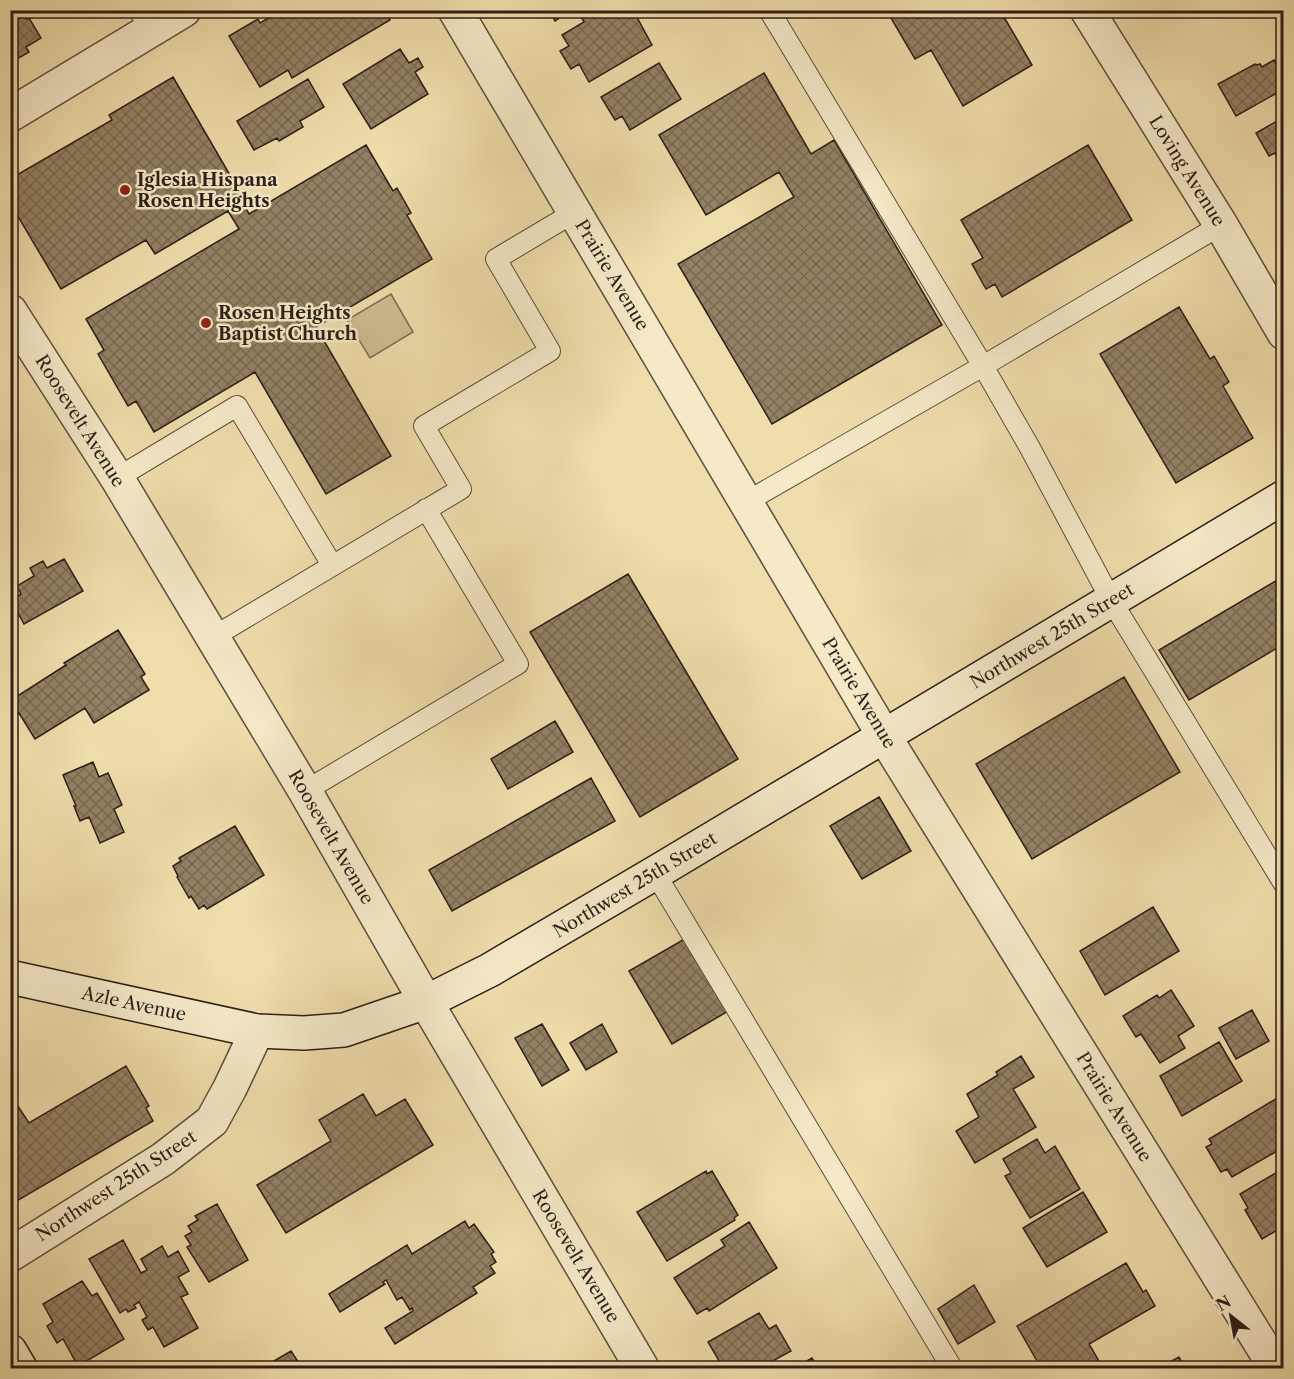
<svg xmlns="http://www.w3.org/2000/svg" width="1294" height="1379" font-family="'Libre Caslon Text',serif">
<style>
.green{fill:#cebd92;stroke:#7e6e55;stroke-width:1.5}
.building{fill:url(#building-cross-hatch);stroke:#2d1e18;stroke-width:1.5}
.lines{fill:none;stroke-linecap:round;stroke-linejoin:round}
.lane-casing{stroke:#5e4e3d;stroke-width:22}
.street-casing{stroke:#5e4e3d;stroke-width:36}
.secondary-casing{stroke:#2d1e18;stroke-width:36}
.lane{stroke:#f5e9c8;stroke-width:20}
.street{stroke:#f5e9c8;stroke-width:33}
.secondary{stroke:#f5e9c8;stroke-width:33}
.poi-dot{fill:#8f2418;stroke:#f5e9c8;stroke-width:2}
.labels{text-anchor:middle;stroke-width:5;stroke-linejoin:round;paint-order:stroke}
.street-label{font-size:18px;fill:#2d1e18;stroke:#f5e9c8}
.poi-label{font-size:18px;font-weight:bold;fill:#2d1e18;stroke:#f5e9c8;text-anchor:start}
</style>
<defs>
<pattern id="building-cross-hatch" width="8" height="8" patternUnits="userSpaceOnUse" patternTransform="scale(1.5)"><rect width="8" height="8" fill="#928164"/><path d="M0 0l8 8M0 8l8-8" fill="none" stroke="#786951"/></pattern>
</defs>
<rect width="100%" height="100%" fill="#efddab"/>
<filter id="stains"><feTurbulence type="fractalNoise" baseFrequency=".00333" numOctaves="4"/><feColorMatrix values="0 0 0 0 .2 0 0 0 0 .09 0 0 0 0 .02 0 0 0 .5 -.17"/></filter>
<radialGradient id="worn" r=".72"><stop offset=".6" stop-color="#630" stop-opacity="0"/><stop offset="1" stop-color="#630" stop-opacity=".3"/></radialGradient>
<path class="green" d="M391 294 413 332 370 358 347 320Z"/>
<path class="building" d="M10 10H21L26 19 29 18 41 38 26 47 29 52 12 62Z
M282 10H385L390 20 292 78 288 70 260 87 229 36 258 19 260 23Z
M549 10H572L555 21Z
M577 10H633L652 45 589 82 579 64 571 69 560 51 569 46 562 35 584 22Z
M892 10H907L909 14 915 10H1000L1032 65 963 106 931 50 915 59 888 13Z
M400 49 409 63 418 58 423 67 415 72 428 94 371 129 343 84Z
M1274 60 1284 76V89L1236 116 1218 84 1255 64 1257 65 1260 64 1262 67Z
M659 63 681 99 630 130 622 116 615 120 601 97Z
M764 73 811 154 834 140 942 325 772 424 678 264 794 197 779 172 706 215 659 135Z
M173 77 245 201 155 254 146 240 61 289 10 203V179L112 120 109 115Z
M308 79 324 107 300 121 303 127 279 141 277 138 254 150 237 121Z
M1284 117V167L1275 153 1269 156 1256 133Z
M366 145 393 191 397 188 411 213 407 215 432 259 316 327 391 456 326 494 255 372 154 432 136 401 128 406 98 354 104 350 86 319 239 229 228 211 243 202 249 214Z
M1088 145 1132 220 1002 297 995 284 986 289 972 264 983 258 961 220Z
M1179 307 1210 359 1214 356 1229 382 1223 386 1253 438 1176 483 1100 354Z
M64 559 83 591 24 624 11 600 21 594 17 586 34 576 30 568 43 561 47 568Z
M628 574 738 759 640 817 530 632Z
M1284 576V644L1189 700 1159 650Z
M118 630 145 674 141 677 149 690 94 723 85 708 35 739 19 713 10 719V695L13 699 66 665 64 663Z
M1124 677 1180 772 1032 859 976 764Z
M555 721 573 752 508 789 491 759Z
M93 762 99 777 108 773 122 805 114 809 124 832 100 843 89 817 80 821 74 806H76L63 775Z
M591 778 615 821 452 911 429 870Z
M879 797 911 851 862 879 830 826Z
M235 826 264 875 207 909 204 905 199 909 191 896 189 898 177 877 178 876 173 866 181 861 179 858Z
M1153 907 1179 951 1105 995 1080 951Z
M688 937 730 1010 672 1044 629 971Z
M1171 990 1194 1026 1178 1036 1185 1048 1160 1063 1141 1034 1136 1037 1123 1016 1157 995 1159 998Z
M1252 1010 1269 1041 1236 1059 1219 1028Z
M542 1024 569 1070 542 1086 515 1038Z
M602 1024 617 1052 586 1070 570 1043Z
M1219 1042 1242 1081 1182 1116 1160 1076Z
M1021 1056 1034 1077 1013 1089 1036 1127 975 1163 956 1131 979 1117 967 1094 998 1075 996 1072Z
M126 1066 149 1106 146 1108 153 1121 10 1205V1094L29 1123Z
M363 1094 376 1116 405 1099 433 1145 286 1233 257 1185 331 1141 319 1120Z
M1284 1094V1147L1232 1177 1227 1169 1221 1172 1206 1147 1212 1144 1209 1139Z
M1037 1139 1045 1153 1055 1146 1080 1189 1030 1218 1005 1176 1011 1173 1003 1159Z
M1284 1168V1226L1262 1239 1245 1210 1248 1208 1240 1194Z
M706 1171 707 1174 712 1171 738 1215 734 1218 735 1220 667 1261 637 1212Z
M1083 1192 1107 1232 1047 1267 1023 1228Z
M217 1204 248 1260 209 1282 187 1247 191 1245 185 1236 192 1232 188 1226 198 1220 195 1216Z
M465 1221 469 1228 474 1224 494 1252 491 1254 496 1262 490 1266 495 1273 473 1287 477 1293 395 1344 385 1328 413 1311 412 1308 410 1310 402 1297 397 1300 386 1280 383 1282 385 1284 340 1312 329 1294 407 1245 412 1254Z
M749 1222 777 1268 709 1311 707 1308 697 1314 674 1278 725 1246 721 1240Z
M123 1240 141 1273 147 1270 141 1259 162 1246 168 1257 178 1251 189 1271 178 1277 188 1294 181 1297 198 1328 164 1347 153 1327 148 1330 142 1320 147 1317 139 1302 134 1305 136 1308 128 1312 126 1309 120 1313 89 1259Z
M1126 1263 1143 1292 1146 1290 1155 1306 1089 1344 1103 1368H1041L1017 1326Z
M82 1281 92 1296 97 1293 124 1339 78 1366 63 1339 57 1343 47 1326 53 1322 43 1304Z
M974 1285 995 1322 958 1344 938 1309Z
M759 1313 769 1329 776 1325 791 1351 760 1368H729L726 1363 722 1366 708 1342Z
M291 1351 302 1368H269L267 1365Z
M1179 1357 1185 1368H1159Z
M812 1358 818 1368H794Z"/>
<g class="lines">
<defs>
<path id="lane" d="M139 10 150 30
M769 10 983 366 1030 448 1111 600 1284 884
M117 478 237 406 332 565
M746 502 983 366 1221 225
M213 637 461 489 424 426 550 351 496 259 575 212
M305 791 518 664 426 509
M655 873 952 1368"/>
<path id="street" d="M455 10 884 736 1276 1368
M1087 10 1221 225 1284 333
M10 115 184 10
M10 311 117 478 305 791 426 1002 642 1368
M10 1255 163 1159 212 1121 230 1088 257 1031"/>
<path id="secondary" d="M10 977 257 1031 304 1033 344 1030 426 1002 490 970 655 873 1284 497
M10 1351 20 1368"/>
</defs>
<use href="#lane" class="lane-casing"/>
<use href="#street" class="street-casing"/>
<use href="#secondary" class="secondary-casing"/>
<use href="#lane" class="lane"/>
<use href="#street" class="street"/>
<use href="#secondary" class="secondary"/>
</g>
<g class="poi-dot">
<circle cx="125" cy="190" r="6"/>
<circle cx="206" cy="323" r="6"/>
</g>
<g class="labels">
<g class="street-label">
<text transform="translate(1187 171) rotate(58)" y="6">Loving Avenue</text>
<text transform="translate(612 275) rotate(59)" y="6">Prairie Avenue</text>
<text transform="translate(80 421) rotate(58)" y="6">Roosevelt Avenue</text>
<text transform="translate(1052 636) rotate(-31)" y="6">Northwest 25th Street</text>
<text transform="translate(859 693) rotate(59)" y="6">Prairie Avenue</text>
<text transform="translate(331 837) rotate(60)" y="6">Roosevelt Avenue</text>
<text transform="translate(635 885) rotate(-31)" y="6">Northwest 25th Street</text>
<text transform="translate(134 1004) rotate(12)" y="6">Azle Avenue</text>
<text transform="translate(1114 1107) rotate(58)" y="6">Prairie Avenue</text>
<text transform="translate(116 1186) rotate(-33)" y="6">Northwest 25th Street</text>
<text transform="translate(576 1256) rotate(59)" y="6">Roosevelt Avenue</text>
</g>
<g class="poi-label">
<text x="137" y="186">Iglesia Hispana<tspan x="137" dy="21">Rosen Heights</tspan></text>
<text x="218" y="319">Rosen Heights<tspan x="218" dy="21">Baptist Church</tspan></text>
</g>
</g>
<rect width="1294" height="1379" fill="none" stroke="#efddab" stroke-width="36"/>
<rect x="12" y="12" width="1270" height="1355" fill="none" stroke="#2d1e18" stroke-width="3"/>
<rect x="18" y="18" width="1258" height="1343" fill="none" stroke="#2d1e18" stroke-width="1.5"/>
<g transform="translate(1231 1316) rotate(329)" stroke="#f5e9c8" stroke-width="4.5" paint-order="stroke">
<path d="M0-4.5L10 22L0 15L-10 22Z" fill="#2d1e18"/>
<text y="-9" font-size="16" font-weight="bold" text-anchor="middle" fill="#2d1e18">N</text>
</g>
<rect width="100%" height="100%" filter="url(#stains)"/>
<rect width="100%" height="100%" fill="url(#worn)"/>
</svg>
